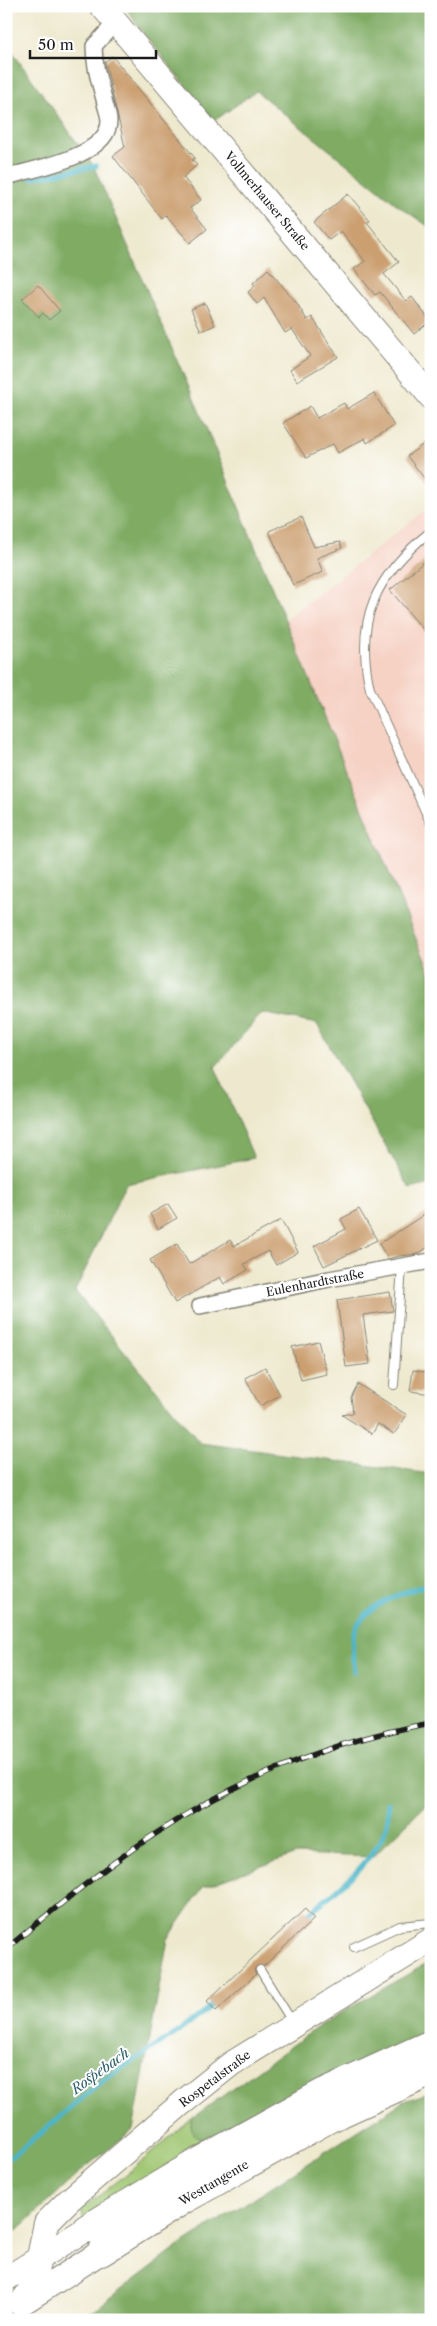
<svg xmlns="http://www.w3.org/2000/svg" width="437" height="2326" font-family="'Libre Caslon Text',serif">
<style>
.built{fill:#f6d2c4}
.green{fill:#9fc671;stroke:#5e7146}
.forest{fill:#7fab63;stroke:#4e6440}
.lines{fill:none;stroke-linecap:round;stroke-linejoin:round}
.stream{stroke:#4bb5c9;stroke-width:5}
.building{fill:#cb9f70}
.lane-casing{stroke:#858275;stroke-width:10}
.street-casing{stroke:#858275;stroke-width:18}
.primary-casing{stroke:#858275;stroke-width:26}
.highway-casing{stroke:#858275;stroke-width:30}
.lane{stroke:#fff;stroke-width:8}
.street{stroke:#fff;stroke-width:15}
.primary{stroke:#fff;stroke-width:24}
.highway{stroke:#fff;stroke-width:28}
.rail-casing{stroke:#1c1c1c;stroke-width:5.5}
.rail{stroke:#fff;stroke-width:4;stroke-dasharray:11;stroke-linecap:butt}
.labels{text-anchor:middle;stroke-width:4;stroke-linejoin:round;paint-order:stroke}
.street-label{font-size:12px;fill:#1c1c1c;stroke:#fff}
.water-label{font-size:14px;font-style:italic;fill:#31616a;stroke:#fff}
</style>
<rect width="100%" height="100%" fill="#fff"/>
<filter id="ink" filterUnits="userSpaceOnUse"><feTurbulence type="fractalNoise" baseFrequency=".02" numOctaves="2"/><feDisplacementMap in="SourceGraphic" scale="10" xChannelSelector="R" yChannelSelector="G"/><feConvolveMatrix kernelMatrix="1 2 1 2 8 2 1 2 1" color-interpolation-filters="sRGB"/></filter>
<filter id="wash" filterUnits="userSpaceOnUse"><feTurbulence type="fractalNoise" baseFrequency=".0096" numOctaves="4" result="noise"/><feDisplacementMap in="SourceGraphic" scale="20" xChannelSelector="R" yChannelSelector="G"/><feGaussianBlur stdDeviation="1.12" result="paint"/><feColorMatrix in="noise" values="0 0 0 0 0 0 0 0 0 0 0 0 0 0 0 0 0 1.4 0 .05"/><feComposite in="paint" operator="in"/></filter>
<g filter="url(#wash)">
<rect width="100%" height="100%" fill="#eee9ce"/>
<path class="built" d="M431 506V975L285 620Z"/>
<path class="green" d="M192 2118 191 2126 208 2143 83 2218 81 2210 129 2172Z"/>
<path class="forest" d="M125 6H431V228L400 207 256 91 214 121 139 28Z
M6 43 93 165 203 420 431 975V1184L410 1189 317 1024 262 1013 215 1067 254 1158 126 1184 75 1291 200 1443 431 1474V1800L373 1857 296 1854 203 1887 168 1939 133 2130 82 2170 6 2241Z
M431 1961V2031L208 2143 193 2134 191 2126 192 2118 322 2024Z
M431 2092V2320H81L181 2245 404 2101Z"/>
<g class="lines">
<path class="stream" d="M31 178 96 166
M354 1672C353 1659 351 1645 354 1633 362 1605 406 1591 431 1584
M309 1913C335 1892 376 1860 386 1827 389 1820 388 1811 388 1803
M6 2159 19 2151 105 2079 178 2032 211 2006"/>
</g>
<g id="blocks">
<path class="building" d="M112 56 195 158 192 160 197 165 183 177 201 200 190 208 207 229 190 243 166 215 162 219 113 156 125 147 105 62Z
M348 194 370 220 367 222 399 262 384 274 406 301 412 297 430 321 414 334 380 292 375 295 354 269 365 261 341 231 329 240 314 222Z
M268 269 296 302 307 320 312 317 338 357 297 381 290 370 310 356 292 329 285 333 264 298 257 304 248 292 255 286 253 283Z
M38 285 60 311 49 320 43 313 39 317 22 299Z
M205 303 215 325 201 331 191 309Z
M374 393 394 426 367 443 365 438 338 453 333 444 306 458 283 423 310 406 317 418 344 403 347 409Z
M425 443 431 449V487L407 456Z
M301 517 314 547 340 542 342 548 317 558 323 572 293 585 269 531Z
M431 556V639L390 590Z
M168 1204 177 1218 158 1229 150 1214Z
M359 1209 377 1240 324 1266 314 1246 346 1229 341 1219Z
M431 1210V1245L418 1254 399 1256 388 1259 379 1244Z
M281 1220 298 1252 276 1265 268 1251 244 1264 248 1270 224 1284 220 1277 175 1303 150 1260 177 1244 189 1264 230 1240 234 1246Z
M390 1292 393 1311 363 1315 370 1364 346 1367 337 1300Z
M318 1341 327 1374 301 1380 292 1347Z
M265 1367 280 1395 260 1406 245 1378Z
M413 1370 431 1373V1394L410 1391Z
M358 1384 407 1415 394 1434 378 1424 372 1434 342 1415 353 1413 351 1397Z
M305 1909 314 1919 264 1966H257L254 1970 256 1974 216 2011 207 2001Z"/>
</g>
</g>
<g filter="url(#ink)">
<use href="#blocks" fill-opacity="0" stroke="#858275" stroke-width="1"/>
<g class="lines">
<defs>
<path id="lane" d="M431 531C376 575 354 619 370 689L431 824
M394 1385 402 1266
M354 1947 400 1926 431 1923
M260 1970 293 2023"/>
<path id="street" d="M6 177C32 169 109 157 109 121 109 114 105 106 104 99 99 81 94 65 94 46L116 22
M200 1306 329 1279 431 1261"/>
<path id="primary" d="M102 6 431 397
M6 2279 86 2229
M25 2301 101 2252
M20 2304 33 2287 46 2223 68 2201 182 2103 231 2064 431 1940"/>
<path id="highway" d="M86 2229 198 2162 323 2093 431 2044
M101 2252 183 2200 330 2118 431 2072"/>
</defs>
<use href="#lane" class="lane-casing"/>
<use href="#street" class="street-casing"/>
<use href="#primary" class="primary-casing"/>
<use href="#highway" class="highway-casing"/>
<use href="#lane" class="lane"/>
<use href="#street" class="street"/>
<use href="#primary" class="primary"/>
<use href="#highway" class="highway"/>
<defs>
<path id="rail" d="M6 1949C52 1911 97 1873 146 1840 231 1782 330 1741 431 1723"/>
</defs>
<use href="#rail" class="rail-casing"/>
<use href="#rail" class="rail"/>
</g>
</g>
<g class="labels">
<g class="street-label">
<text transform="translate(267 201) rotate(50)" y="4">Vollmerhauser Straße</text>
<text transform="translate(315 1283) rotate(-11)" y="4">Eulenhardtstraße</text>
<text transform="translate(215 2079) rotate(-37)" y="4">Rospetalstraße</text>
<text transform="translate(214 2183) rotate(-30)" y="4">Westtangente</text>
</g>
<g class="water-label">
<text transform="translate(100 2071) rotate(-36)" y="5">Rospebach</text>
</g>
</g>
<rect width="437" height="2326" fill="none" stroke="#fff" stroke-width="25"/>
<path d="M30 50v8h126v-8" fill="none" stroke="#1c1c1c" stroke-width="2.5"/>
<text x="38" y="50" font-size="15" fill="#1c1c1c" stroke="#ffffff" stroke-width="4" paint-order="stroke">50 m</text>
</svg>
